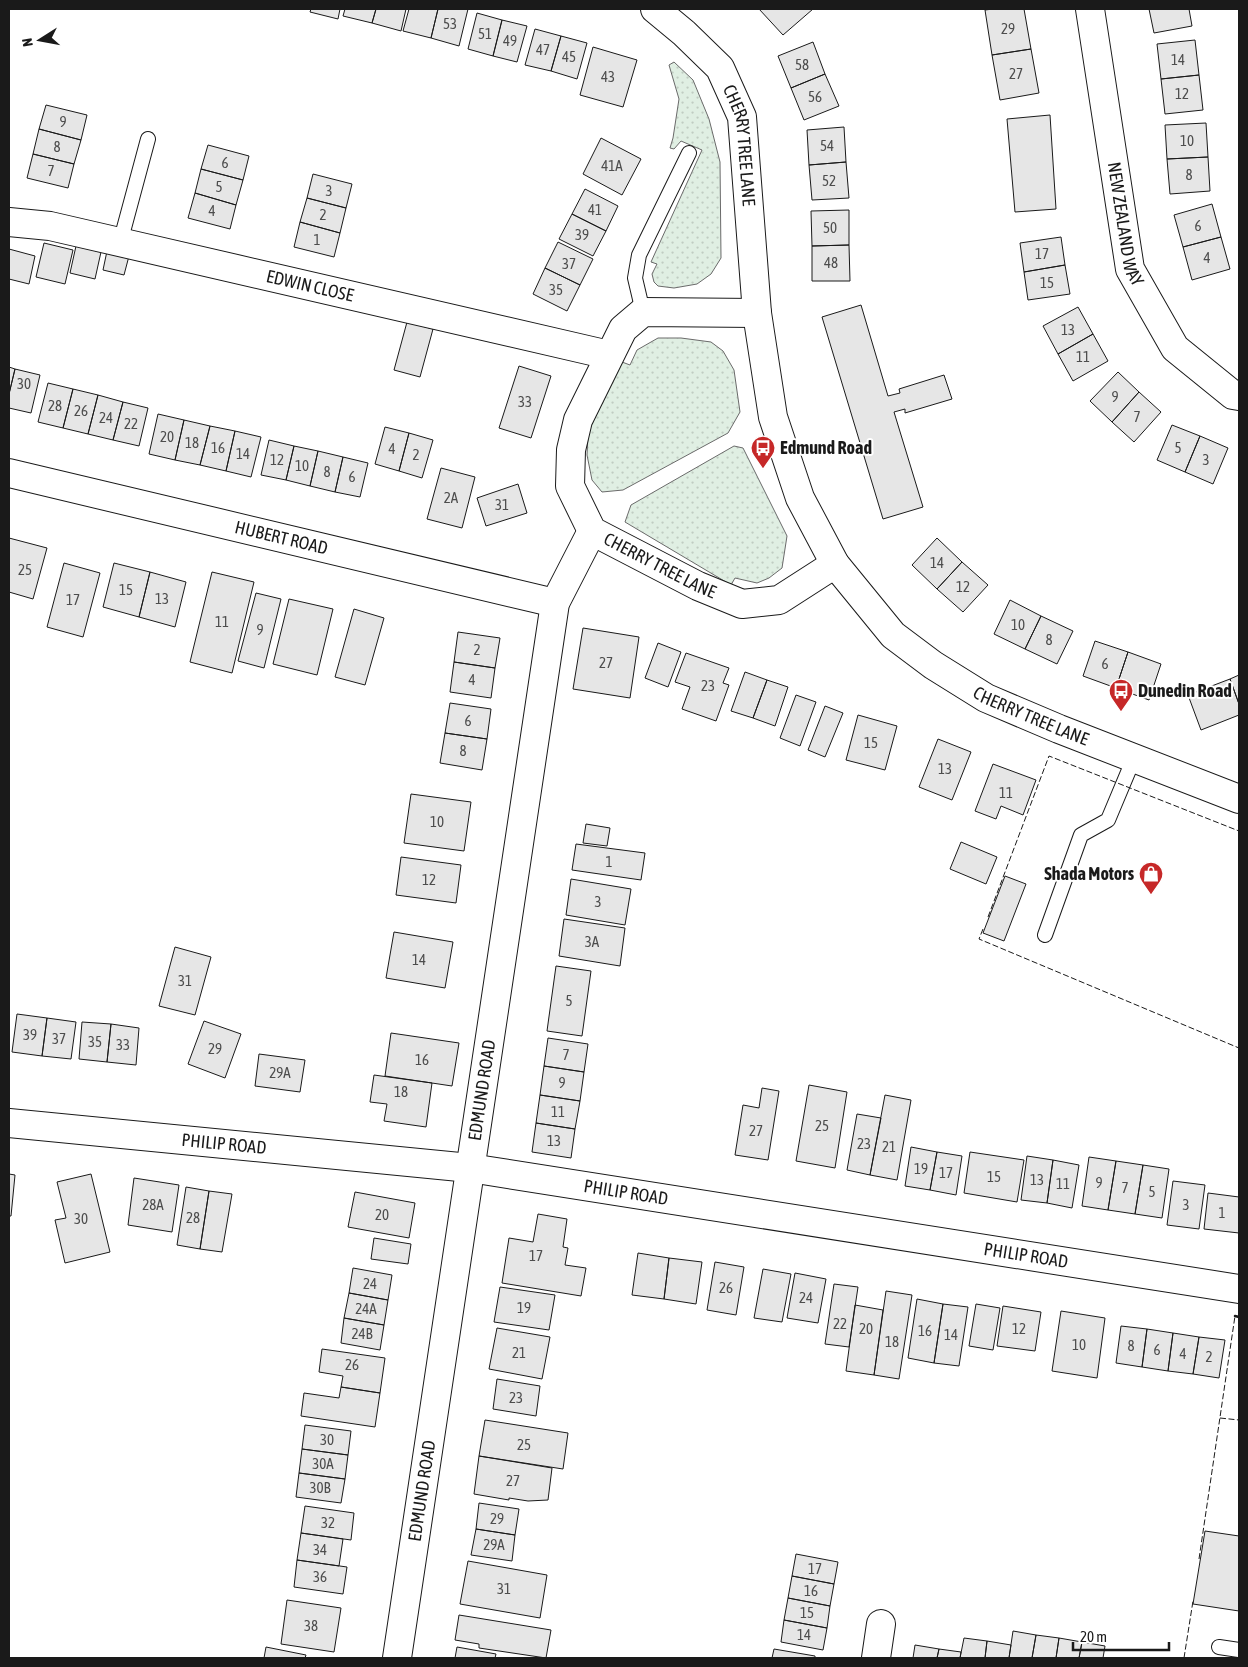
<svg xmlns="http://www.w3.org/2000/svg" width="1248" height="1667" font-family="'Asap Condensed',sans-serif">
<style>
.grass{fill:url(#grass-dots);stroke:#6a6a6a}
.building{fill:#e6e6e6;stroke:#1a1a1a}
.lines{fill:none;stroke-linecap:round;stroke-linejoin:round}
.service-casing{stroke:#1a1a1a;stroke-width:16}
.minor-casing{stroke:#1a1a1a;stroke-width:30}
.tertiary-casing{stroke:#1a1a1a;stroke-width:30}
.service{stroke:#fff;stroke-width:14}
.minor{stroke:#fff;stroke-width:28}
.tertiary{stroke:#fff;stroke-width:28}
.fence{stroke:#1a1a1a;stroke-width:1;stroke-dasharray:6 2.5;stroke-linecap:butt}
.wall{stroke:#1a1a1a;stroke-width:2.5}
.labels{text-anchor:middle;stroke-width:4;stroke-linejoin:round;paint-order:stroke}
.number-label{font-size:15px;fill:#4d4d4d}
.street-label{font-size:18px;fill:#1a1a1a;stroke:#fff}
.poi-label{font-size:18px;font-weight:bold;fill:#1a1a1a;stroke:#fff;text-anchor:start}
</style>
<defs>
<pattern id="grass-dots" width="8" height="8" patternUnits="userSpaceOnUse" patternTransform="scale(1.25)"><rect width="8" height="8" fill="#e0efe3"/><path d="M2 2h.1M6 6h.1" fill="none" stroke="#c0ccc2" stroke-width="1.8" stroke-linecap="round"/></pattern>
</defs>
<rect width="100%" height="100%" fill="#fff"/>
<path class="grass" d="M674 62 693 80 709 119 720 162 721 258 711 274 697 284 674 288 658 286 654 282 652 274 657 264 651 262 702 150 681 141 674 149 670 148 673 138 679 99 669 65Z
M658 338H681L711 342 723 351 734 370 740 412 728 433 623 490 602 492 592 480 587 455 588 436 592 422 622 362 630 365 637 350Z
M734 446 743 448 787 536 782 568 769 578 757 583 735 578 731 585 625 522 631 505Z"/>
<path class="building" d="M311 9H340L338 19 310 12Z
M345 9H376L372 23 343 16Z
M376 9H406L401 31 372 23Z
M409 9H438L431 38 403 31Z
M438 9H468L459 46 431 38Z
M759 9H813L783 35Z
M993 9H1024L1031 49 992 55 985 10Z
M1149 9H1189L1192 26 1154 33Z
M477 13 502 20 493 56 468 49Z
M502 20 527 26 517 62 493 56Z
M535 29 561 36 551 71 525 65Z
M561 36 587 43 577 79 551 71Z
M1195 40 1199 75 1161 79 1157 44Z
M813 42 825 74 791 88 778 56Z
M593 47 637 60 623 107 580 95Z
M1031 49 1039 93 1000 100 992 55Z
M825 74 839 106 804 120 791 88Z
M1199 75 1203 110 1165 114 1161 79Z
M46 105 87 115 81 140 39 129Z
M1050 115 1056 209 1015 212 1007 119Z
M1206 123 1208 157 1167 159 1165 125Z
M844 127 846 162 809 165 807 130Z
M39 129 81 140 74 164 33 154Z
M601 138 641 159 622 195 583 174Z
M208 145 249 156 243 180 201 169Z
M33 154 74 164 68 188 27 178Z
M1208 157 1210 191 1170 194 1167 159Z
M846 162 849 198 812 200 809 165Z
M201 169 243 180 236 205 195 193Z
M313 174 352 184 346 208 307 198Z
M585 189 618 206 606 231 572 214Z
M195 193 236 205 230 229 188 218Z
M307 198 346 208 340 233 300 222Z
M1212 204 1221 237 1183 247 1174 215Z
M849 210V245L812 246 811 211Z
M572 214 606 231 593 256 559 239Z
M300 222 340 233 334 257 294 247Z
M1061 237 1065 265 1024 272 1020 243Z
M1221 237 1230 269 1192 280 1183 247Z
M558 242 593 259 580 285 545 268Z
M44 243 73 250 65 284 36 277Z
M849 245 850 281H812V246Z
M76 246 101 252 95 279 70 273Z
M9 249 35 256 29 284 9 279Z
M107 251 129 256 124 275 103 270Z
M1065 265 1070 294 1028 300 1024 272Z
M545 268 580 285 567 311 533 294Z
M861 305 888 396 900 393 899 389 944 375 952 399 905 413V409L894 412 923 507 883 519 822 317Z
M1078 307 1093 334 1058 354 1043 326Z
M407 322 433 329 420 377 394 370Z
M1093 334 1108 361 1073 381 1058 354Z
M519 366 551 376 531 438 499 428Z
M9 367 15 369 9 394Z
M15 369 40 375 31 413 9 408V394Z
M1118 372 1139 392 1112 422 1090 401Z
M48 383 73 389 63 428 38 422Z
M73 389 98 395 88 434 63 428Z
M1139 392 1161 412 1134 442 1112 422Z
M98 395 123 402 113 440 88 434Z
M123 402 148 408 139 446 113 440Z
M158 414 184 420 175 460 149 454Z
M184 420 210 426 200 465 175 460Z
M1172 425 1200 436 1185 472 1157 460Z
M210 426 235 431 226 471 200 465Z
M385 427 409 433 399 471 375 464Z
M235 431 261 437 251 477 226 471Z
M409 433 433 440 422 478 399 471Z
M1200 436 1228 448 1213 484 1185 472Z
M269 440 294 446 286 480 261 475Z
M294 446 318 451 310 486 286 480Z
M318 451 343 457 335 492 310 486Z
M343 457 368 463 360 497 335 492Z
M441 468 475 477 462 528 427 519Z
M518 484 527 513 486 526 477 498Z
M9 538 47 548 33 599 9 592Z
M937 538 962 562 937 589 912 565Z
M962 562 988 585 963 612 937 589Z
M64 563 100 573 83 637 47 627Z
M114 563 150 572 139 617 103 607Z
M150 572 186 582 175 627 139 617Z
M212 572 254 582 232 673 190 662Z
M256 593 281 599 264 668 238 661Z
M289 599 333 609 317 675 273 664Z
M1010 600 1041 616 1025 649 994 634Z
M354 609 384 618 365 685 335 677Z
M1041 616 1073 631 1057 664 1025 649Z
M583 628 639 637 630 698 573 689Z
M458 632 500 638 495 668 454 662Z
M1095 641 1128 652 1116 688 1083 676Z
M658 643 681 652 668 687 645 678Z
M1128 652 1161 664 1149 700 1116 688Z
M686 653 729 668 723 683 729 685 716 721 682 709 690 687 675 682Z
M454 662 495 668 491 698 450 692Z
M745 672 767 680 753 718 731 711Z
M1239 675V704L1230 679Z
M1230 679 1239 704V715L1201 730 1188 695Z
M767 680 788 687 775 726 753 718Z
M796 695 816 702 800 746 780 738Z
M450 703 491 709 487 739 445 733Z
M825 706 843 713 825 757 808 750Z
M858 715 897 726 885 770 846 760Z
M445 733 487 739 482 770 440 763Z
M938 739 971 752 952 800 919 787Z
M993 764 1036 780 1023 815 1001 806 996 819 975 811Z
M411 794 471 802 464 851 404 843Z
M586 824 610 828 607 846 583 843Z
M961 842 997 857 986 884 950 869Z
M576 844 645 853 641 880 572 870Z
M401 857 461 865 456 903 396 895Z
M1005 876 1026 884 1004 941 983 933Z
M571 879 631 889 625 925 566 915Z
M564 919 625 928 620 966 559 956Z
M394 932 453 942 445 988 386 978Z
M175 947 211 957 195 1015 159 1006Z
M556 966 591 971 582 1036 547 1031Z
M17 1014 47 1018 42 1056 12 1052Z
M47 1018 76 1022 71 1059 42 1056Z
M204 1021 241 1034 225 1078 188 1064Z
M82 1022 111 1024 107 1062 79 1059Z
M111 1024 139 1028 136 1065 107 1062Z
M391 1033 459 1043 452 1086 385 1076Z
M548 1038 588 1044 584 1072 544 1066Z
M259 1054 305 1060 300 1092 255 1086Z
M544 1066 584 1072 580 1101 540 1095Z
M374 1075 432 1083 426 1127 384 1121 387 1104 370 1102Z
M809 1085 847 1092 835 1168 796 1161Z
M762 1088 779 1091 768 1160 735 1155 743 1105 759 1108Z
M540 1095 580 1101 575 1129 536 1123Z
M885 1095 911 1100 897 1180 870 1175Z
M857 1114 881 1118 870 1175 847 1170Z
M536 1123 575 1129 571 1158 532 1152Z
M911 1147 937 1152 930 1190 905 1186Z
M937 1152 962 1156 956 1195 930 1190Z
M970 1152 1024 1160 1017 1202 964 1193Z
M1027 1156 1053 1160 1047 1203 1021 1200Z
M1089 1157 1116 1161 1108 1210 1082 1206Z
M1053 1160 1079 1165 1072 1208 1047 1203Z
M1116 1161 1143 1165 1135 1214 1108 1210Z
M1143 1165 1169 1169 1162 1218 1135 1214Z
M9 1174 15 1175 11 1216H9Z
M91 1174 110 1252 65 1263 55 1220 66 1218 57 1182Z
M134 1178 179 1185 172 1232 128 1225Z
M1173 1181 1205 1185 1199 1229 1167 1225Z
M186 1187 209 1191 200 1249 177 1245Z
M209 1191 232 1194 222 1252 200 1249Z
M355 1192 415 1203 409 1238 348 1227Z
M1208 1193 1239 1197V1233L1204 1229Z
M538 1214 567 1219 563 1247 568 1248 565 1265 586 1268 581 1296 502 1283 509 1238 533 1242Z
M374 1238 411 1244 408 1264 371 1259Z
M638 1253 669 1258 664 1299 632 1295Z
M669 1258 702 1262 696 1304 664 1299Z
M715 1262 744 1267 736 1315 707 1310Z
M353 1268 392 1275 388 1300 349 1293Z
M763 1269 791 1274 782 1322 754 1318Z
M795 1273 826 1279 818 1323 787 1318Z
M834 1284 858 1287 849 1347 825 1344Z
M500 1287 555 1295 549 1330 494 1322Z
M886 1291 912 1295 899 1379 874 1375Z
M349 1293 388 1300 384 1325 344 1318Z
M917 1299 943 1304 934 1363 908 1358Z
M943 1304 968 1307 959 1366 934 1363Z
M976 1304 1000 1308 993 1350 969 1346Z
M855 1305 883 1310 874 1375 846 1371Z
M1003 1306 1041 1312 1035 1351 997 1346Z
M1061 1311 1105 1318 1097 1378 1052 1371Z
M344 1318 384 1325 380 1350 341 1343Z
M1121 1326 1147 1329 1142 1367 1116 1363Z
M497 1328 550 1337 542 1379 489 1369Z
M1147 1329 1173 1333 1168 1371 1142 1367Z
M1173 1333 1199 1337 1193 1374 1168 1371Z
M1199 1337 1225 1340 1219 1378 1193 1374Z
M322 1349 385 1358 380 1393 341 1387 343 1376 319 1372Z
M497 1379 540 1386 536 1416 493 1409Z
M341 1387 380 1393 375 1427 301 1416 304 1393 339 1398Z
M485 1420 568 1433 563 1469 479 1456Z
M305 1425 351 1431 348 1455 302 1449Z
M302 1449 348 1455 345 1479 299 1473Z
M479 1456 552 1468 548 1500 528 1501 509 1498V1500L474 1494Z
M299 1473 345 1479 341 1503 296 1497Z
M479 1503 519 1509 515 1535 476 1529Z
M305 1506 354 1513 351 1540 301 1533Z
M476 1529 515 1535 512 1561 471 1555Z
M1205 1531 1239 1536V1611L1193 1604Z
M301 1533 343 1539 339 1566 297 1560Z
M796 1554 838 1562 834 1584 792 1576Z
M297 1560 347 1567 343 1594 294 1587Z
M468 1561 547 1575 540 1618 460 1604Z
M792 1576 834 1584 830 1606 788 1598Z
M788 1598 830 1606 827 1628 784 1620Z
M287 1600 341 1608 334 1652 281 1644Z
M459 1615 551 1630 546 1658 479 1648V1644L455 1640Z
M784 1620 827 1628 823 1650 781 1642Z
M1013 1631 1036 1635 1032 1658H1009Z
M1036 1635 1059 1638 1056 1658H1032Z
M964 1638 987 1641 985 1658H960Z
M1059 1638 1082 1642 1079 1658H1056Z
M987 1641 1011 1645 1009 1658H985Z
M1082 1642 1105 1646 1103 1658H1079Z
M915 1645 939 1649 937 1658H913Z
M266 1647 306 1655 305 1658H264Z
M457 1647 496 1654 495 1658H455Z
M774 1649 815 1656V1658H772Z
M939 1649 961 1652 960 1658H937Z"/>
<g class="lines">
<defs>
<path id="service" d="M120 243 148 139
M643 312 635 278 639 255 689 153
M1045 935 1081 835 1108 820 1134 758
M1219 1647 1239 1650"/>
<g id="minor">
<path id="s1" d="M1090 9 1130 269 1175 348 1233 395 1239 396"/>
<path id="s2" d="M9 222 50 226 609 355"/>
<path id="s3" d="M757 313 643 312 623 329 578 420 571 450 570 486 592 531 698 586 742 604 779 600 835 564"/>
<path id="s4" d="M9 473 555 603"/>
<path id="s5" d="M9 1123 470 1168 1239 1289"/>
<path id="s6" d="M397 1658 555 603 592 531"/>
<path d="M876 1658 881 1624"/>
</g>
<g id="tertiary">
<path id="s7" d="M655 9 684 33 720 68 742 117 757 313 773 417 800 498 835 564 893 635 933 665 986 698 1059 729 1239 799"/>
</g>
</defs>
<use href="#service" class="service-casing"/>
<use href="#minor" class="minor-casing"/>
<use href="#tertiary" class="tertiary-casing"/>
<use href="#service" class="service"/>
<use href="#minor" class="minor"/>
<use href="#tertiary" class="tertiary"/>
<path class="fence" d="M988 917 1049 756 1239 831
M983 929 979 939 1239 1048
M1220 1418 1239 1420
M1199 1559 1235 1316
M1184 1658 1193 1601"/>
<path class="wall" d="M1235 1316 1239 1317"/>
</g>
<defs>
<symbol id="bus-pin" viewBox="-11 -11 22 30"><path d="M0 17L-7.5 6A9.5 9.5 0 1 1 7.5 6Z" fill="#c62828" stroke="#fff"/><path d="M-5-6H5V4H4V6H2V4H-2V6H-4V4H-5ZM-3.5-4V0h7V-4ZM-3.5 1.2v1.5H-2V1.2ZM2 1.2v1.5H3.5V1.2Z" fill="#fff"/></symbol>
<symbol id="shop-pin" viewBox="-11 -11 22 30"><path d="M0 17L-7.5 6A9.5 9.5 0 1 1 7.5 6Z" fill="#c62828" stroke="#fff"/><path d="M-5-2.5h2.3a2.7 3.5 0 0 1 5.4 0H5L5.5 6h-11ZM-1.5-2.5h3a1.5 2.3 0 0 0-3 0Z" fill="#fff"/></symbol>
</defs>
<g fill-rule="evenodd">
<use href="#bus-pin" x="749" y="434" width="28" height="38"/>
<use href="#bus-pin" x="1107" y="677" width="28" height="38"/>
<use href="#shop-pin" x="1137" y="860" width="28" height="38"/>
</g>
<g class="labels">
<g class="number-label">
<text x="450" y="29">53</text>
<text x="1008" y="34">29</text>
<text x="485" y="39">51</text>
<text x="510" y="46">49</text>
<text x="543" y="55">47</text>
<text x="569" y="62">45</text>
<text x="1178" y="65">14</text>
<text x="802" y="70">58</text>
<text x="1016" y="79">27</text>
<text x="608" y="82">43</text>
<text x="1182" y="99">12</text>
<text x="815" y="102">56</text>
<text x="63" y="127">9</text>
<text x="1187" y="146">10</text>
<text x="827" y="151">54</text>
<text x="57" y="152">8</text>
<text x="225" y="168">6</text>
<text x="612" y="171">41A</text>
<text x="51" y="176">7</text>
<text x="1189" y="180">8</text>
<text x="829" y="186">52</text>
<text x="219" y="192">5</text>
<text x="329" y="196">3</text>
<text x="595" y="215">41</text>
<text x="212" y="216">4</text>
<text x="323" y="220">2</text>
<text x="1198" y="231">6</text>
<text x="830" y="233">50</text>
<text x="582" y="240">39</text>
<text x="317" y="245">1</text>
<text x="1042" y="259">17</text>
<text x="1207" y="263">4</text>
<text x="831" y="268">48</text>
<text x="569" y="269">37</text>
<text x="1047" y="288">15</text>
<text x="556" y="295">35</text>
<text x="1068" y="335">13</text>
<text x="1083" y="362">11</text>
<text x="24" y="389">30</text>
<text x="1115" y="402">9</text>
<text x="525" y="407">33</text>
<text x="55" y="411">28</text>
<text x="81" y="416">26</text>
<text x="1137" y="422">7</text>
<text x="106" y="423">24</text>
<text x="131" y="429">22</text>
<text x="167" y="442">20</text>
<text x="192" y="448">18</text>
<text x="218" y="453">16</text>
<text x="1178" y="453">5</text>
<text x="392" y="454">4</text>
<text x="243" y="459">14</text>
<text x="416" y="460">2</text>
<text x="277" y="465">12</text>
<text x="1206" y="465">3</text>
<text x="302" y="471">10</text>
<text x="327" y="477">8</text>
<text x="352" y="482">6</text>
<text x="451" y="503">2A</text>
<text x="502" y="510">31</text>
<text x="937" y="568">14</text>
<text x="25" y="575">25</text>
<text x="963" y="592">12</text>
<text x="126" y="595">15</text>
<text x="162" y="604">13</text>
<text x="73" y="605">17</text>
<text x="222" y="627">11</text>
<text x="1018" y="630">10</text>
<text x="260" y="635">9</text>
<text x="1049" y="645">8</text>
<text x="477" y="655">2</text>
<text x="606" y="668">27</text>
<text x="1105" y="669">6</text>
<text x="472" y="685">4</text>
<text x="708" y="691">23</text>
<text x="468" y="726">6</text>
<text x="871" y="748">15</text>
<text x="463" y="756">8</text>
<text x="945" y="774">13</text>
<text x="1006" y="798">11</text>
<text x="437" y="827">10</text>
<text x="609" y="867">1</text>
<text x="429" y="885">12</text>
<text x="598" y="907">3</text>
<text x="592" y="947">3A</text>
<text x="419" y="965">14</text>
<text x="185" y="986">31</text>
<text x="569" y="1006">5</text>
<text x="30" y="1040">39</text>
<text x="59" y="1044">37</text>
<text x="95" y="1047">35</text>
<text x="123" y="1050">33</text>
<text x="215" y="1054">29</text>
<text x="566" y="1060">7</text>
<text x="422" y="1065">16</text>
<text x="280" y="1078">29A</text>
<text x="562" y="1088">9</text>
<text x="401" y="1097">18</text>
<text x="558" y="1117">11</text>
<text x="822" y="1131">25</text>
<text x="756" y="1136">27</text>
<text x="554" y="1146">13</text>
<text x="864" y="1149">23</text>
<text x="889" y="1152">21</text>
<text x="921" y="1174">19</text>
<text x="946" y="1178">17</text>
<text x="994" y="1182">15</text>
<text x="1037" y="1185">13</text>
<text x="1099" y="1188">9</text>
<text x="1063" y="1189">11</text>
<text x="1125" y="1193">7</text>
<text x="1152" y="1197">5</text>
<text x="153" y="1210">28A</text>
<text x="1186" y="1210">3</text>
<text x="1222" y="1218">1</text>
<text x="382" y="1220">20</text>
<text x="193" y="1223">28</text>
<text x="81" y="1224">30</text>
<text x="536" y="1261">17</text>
<text x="370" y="1289">24</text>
<text x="726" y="1293">26</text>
<text x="806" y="1303">24</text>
<text x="524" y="1313">19</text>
<text x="366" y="1314">24A</text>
<text x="840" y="1329">22</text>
<text x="866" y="1334">20</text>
<text x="1019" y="1334">12</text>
<text x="925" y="1336">16</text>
<text x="362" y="1339">24B</text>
<text x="951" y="1340">14</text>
<text x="892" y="1347">18</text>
<text x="1079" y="1350">10</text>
<text x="1131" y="1351">8</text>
<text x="1157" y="1355">6</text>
<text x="519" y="1358">21</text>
<text x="1183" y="1359">4</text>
<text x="1209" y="1362">2</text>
<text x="352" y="1370">26</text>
<text x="516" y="1403">23</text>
<text x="327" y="1445">30</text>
<text x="524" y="1450">25</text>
<text x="323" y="1469">30A</text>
<text x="513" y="1486">27</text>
<text x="320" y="1493">30B</text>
<text x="497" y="1524">29</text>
<text x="328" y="1528">32</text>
<text x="494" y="1550">29A</text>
<text x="320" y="1555">34</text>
<text x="815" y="1574">17</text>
<text x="320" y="1582">36</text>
<text x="504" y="1594">31</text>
<text x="811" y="1596">16</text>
<text x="807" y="1618">15</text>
<text x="311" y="1631">38</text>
<text x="804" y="1640">14</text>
</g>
<g class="street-label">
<text dy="6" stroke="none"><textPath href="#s7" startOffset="169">CHERRY TREE LANE</textPath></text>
<text dy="6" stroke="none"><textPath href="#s1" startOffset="218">NEW ZEALAND WAY</textPath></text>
<text dy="6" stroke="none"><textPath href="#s2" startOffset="308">EDWIN CLOSE</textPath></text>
<text dy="6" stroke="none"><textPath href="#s4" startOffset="280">HUBERT ROAD</textPath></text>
<text dy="6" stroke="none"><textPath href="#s3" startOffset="435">CHERRY TREE LANE</textPath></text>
<text dy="6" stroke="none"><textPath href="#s7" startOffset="856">CHERRY TREE LANE</textPath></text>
<text dy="6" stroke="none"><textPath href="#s6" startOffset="574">EDMUND ROAD</textPath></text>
<text dy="6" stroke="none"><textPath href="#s5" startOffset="216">PHILIP ROAD</textPath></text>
<text dy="6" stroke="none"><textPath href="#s5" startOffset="621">PHILIP ROAD</textPath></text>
<text dy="6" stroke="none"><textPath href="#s5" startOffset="1026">PHILIP ROAD</textPath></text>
<text dy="6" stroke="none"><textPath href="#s6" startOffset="169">EDMUND ROAD</textPath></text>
</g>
<g class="poi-label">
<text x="780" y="454">Edmund Road</text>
<text x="1138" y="697">Dunedin Road</text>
<text x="1134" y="880" text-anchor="end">Shada Motors</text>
</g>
</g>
<rect width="1248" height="1667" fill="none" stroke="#1a1a1a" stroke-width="20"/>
<g transform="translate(40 40) rotate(259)" stroke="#ffffff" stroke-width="4" paint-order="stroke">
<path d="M0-4L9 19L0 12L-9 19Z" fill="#1a1a1a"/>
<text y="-8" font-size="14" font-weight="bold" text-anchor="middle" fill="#1a1a1a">N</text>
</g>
<path d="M1073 1642v8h96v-8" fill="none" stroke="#1a1a1a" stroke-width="2.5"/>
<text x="1080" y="1642" font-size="15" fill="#1a1a1a" stroke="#ffffff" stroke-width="4" paint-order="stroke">20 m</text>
</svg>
